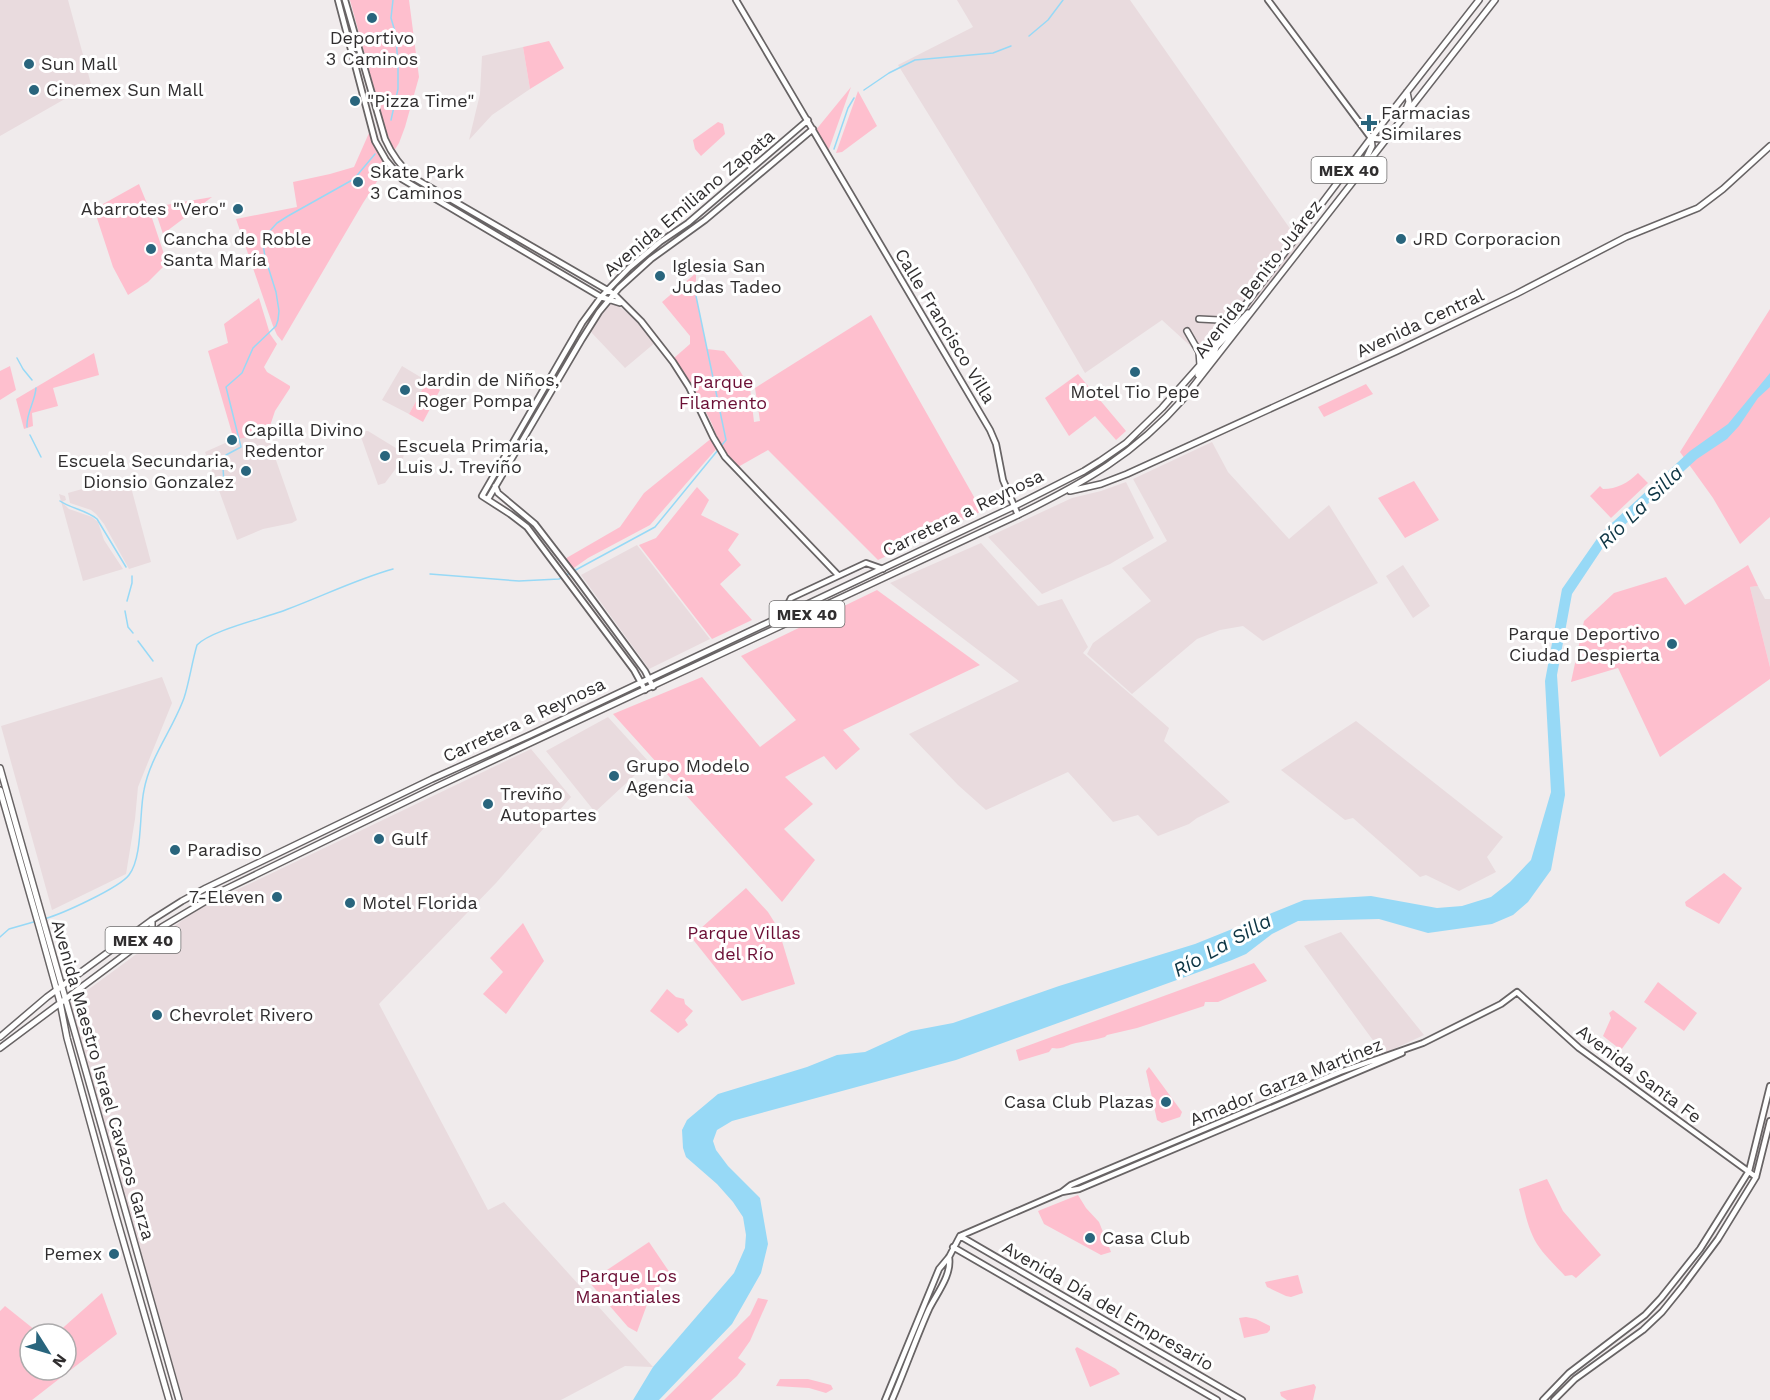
<svg xmlns="http://www.w3.org/2000/svg" width="1770" height="1400" font-family="'Work Sans',sans-serif">
<style>
.built{fill:#e9dbde}
.green{fill:#febfce}
.water{fill:#97d9f6}
.lines{fill:none;stroke-linecap:round;stroke-linejoin:round}
.stream{stroke:#97d9f6;stroke-width:1.5}
.minor-casing{stroke:#686465;stroke-width:8}
.major-casing{stroke:#686465;stroke-width:8}
.minor{stroke:#fff;stroke-width:4.5}
.major{stroke:#fff;stroke-width:5}
.poi-dot{fill:#29657d;stroke:#fff;stroke-width:2}
.labels{text-anchor:middle;stroke-width:6;stroke-linejoin:round;paint-order:stroke}
.shield{fill:#fff;stroke:#6e6d6d;stroke-width:1.5}
.shield-label{font-size:16px;font-weight:bold;fill:#302e2f}
.poi-label{font-size:18px;fill:#302e2f;stroke:#fff;text-anchor:start}
.street-label{font-size:18px;fill:#302e2f;stroke:#fff}
.park-label{font-size:18px;fill:#6b0f35;stroke:#fff}
.water-label{font-size:20px;font-style:italic;fill:#0d3544;stroke:#fff}
</style>
<rect width="100%" height="100%" fill="#f0ebec"/>
<path class="built" d="M0 0H68L91 84 0 136Z
M957 0H1130L1300 243 1209 363 1162 320 1085 373 1026 272 898 65 973 27Z
M523 47 530 89 492 115 469 140 480 94 482 56Z
M612 301 639 322 656 342 625 368 590 331Z
M402 366 427 381 409 414 382 400Z
M269 429 270 443 297 520 292 523 263 529 237 540 205 452 232 440 265 432Z
M365 431H368L404 453 403 459 385 483 378 485 361 437Z
M1212 442 1228 472 1289 539 1329 505 1378 583 1263 641 1243 626 1220 630 1197 639 1132 694 1087 654 1093 643 1151 601 1122 568 1167 541 1133 479Z
M128 476 151 562 129 569 104 524 96 514 91 510 70 503 68 493Z
M1126 482 1154 538 1110 564 1042 594 988 537 1072 498 1101 491Z
M59 494 65 496 66 500 62 502 69 509 92 517 98 522 104 540 123 569 83 581Z
M981 543 1038 606 1062 599 1088 647 1083 653 1169 728 1164 741 1230 802 1197 818 1189 824 1158 836 1138 815 1113 822 1068 772 986 810 958 785 909 734 1019 681 890 583Z
M637 545 710 639 649 669 581 575Z
M1403 565 1430 606 1413 618 1386 576Z
M1758 586 1765 599H1770V667L1750 587Z
M162 677 172 703 138 787 135 819 126 874 52 910 1 726Z
M608 717 649 762 595 812 546 751Z
M1356 721 1503 837 1487 857 1496 872 1459 891 1426 875 1420 877 1353 818 1345 820 1281 770Z
M531 749 571 797 496 883 379 1004 488 1210 504 1202 653 1367 625 1366 561 1400H183L70 1003 199 908Z
M1341 932 1424 1035 1383 1054 1304 946Z"/>
<path class="green" d="M350 0H409L419 77 405 127 399 143 394 151 384 125Z
M549 41 564 68 530 89 523 47Z
M851 87 829 149 831 156 815 131Z
M858 91 877 126 842 152 836 153Z
M718 122 723 124 725 134 701 156 695 149 693 140Z
M369 133 376 149 387 166 363 203 282 341 277 335 273 326 236 219 297 207 293 182 330 174 354 167Z
M139 184 148 206 167 263 148 282 128 295 113 267 94 209Z
M212 197 163 234 154 207Z
M696 273V296L707 349 724 351 740 371 750 388 754 422 760 421 755 388 871 315 982 511 878 560 768 450 738 467 721 448 712 424 696 392 674 358 690 344V336L662 302Z
M259 298 270 334 277 344 264 367 267 372 290 386V388L275 411 269 429 260 434 234 440 208 351 228 343 224 324Z
M1770 309V517L1740 544 1713 498 1680 452Z
M94 353 99 375 53 388 58 406 32 413 33 426 24 429 16 399Z
M10 366 16 390 0 400V371Z
M1078 374 1126 431 1116 440 1095 416 1069 436 1045 398Z
M427 381 440 390 423 422 409 414Z
M1366 384 1373 394 1324 417 1318 407Z
M713 437 718 447 650 525 588 558 571 570 563 560 620 527 644 493Z
M1638 473 1648 483 1611 518 1590 496 1600 486 1603 489C1617 489 1628 483 1638 473Z
M1414 481 1439 520 1405 538 1378 498Z
M697 487 709 500 701 515 739 534 728 550 741 565 720 584 752 620 712 639 639 545 656 538Z
M1748 565 1758 586 1750 587 1770 667V679L1660 757 1618 668 1571 682 1584 621 1614 593 1666 577 1685 605Z
M877 590 980 665 843 730 860 749 836 770 824 756 785 777 813 804 784 829 815 860 782 902 613 714 702 677 760 747 796 720 741 656Z
M1724 873 1742 888 1719 924 1686 906 1685 902Z
M746 888 768 912 778 928 795 984 742 1001 691 937Z
M523 923 544 961 506 1014 483 994 503 972 490 958Z
M1254 963 1267 981 1218 1002H1205L1204 1006 1137 1028 1107 1035 1105 1037C1095 1040 1085 1041 1076 1043 1066 1045 1063 1050 1052 1048L1049 1052 1019 1061 1016 1050Z
M1658 982 1697 1013 1684 1031 1644 1002Z
M667 989 676 997 684 999 685 1004 693 1011 685 1020 688 1025 678 1033 650 1011Z
M1613 1010 1637 1028 1621 1050 1603 1036 1611 1018 1609 1013Z
M1149 1067 1182 1112 1180 1117 1162 1123 1157 1120 1146 1071Z
M1547 1179 1563 1211 1601 1255 1576 1278 1572 1275 1565 1276C1556 1266 1544 1255 1537 1244 1527 1228 1524 1207 1519 1189Z
M1078 1195 1086 1208 1099 1222 1111 1252 1101 1255 1044 1224 1038 1211Z
M649 1242 670 1273 649 1299 637 1332 628 1327 589 1282Z
M1298 1275 1303 1293 1291 1297 1286 1296 1267 1287 1265 1282Z
M102 1293 117 1334 32 1400H0V1311L5 1306 40 1334H30V1370H66V1334H56Z
M758 1298 768 1300 750 1341 738 1358 746 1364 737 1376 711 1400H664L750 1315Z
M1246 1317 1256 1319 1270 1326V1330L1267 1333 1244 1338 1239 1318Z
M1077 1347 1116 1369 1120 1374 1090 1387 1075 1349Z
M780 1379H808L831 1385 833 1389 826 1393 809 1388 776 1386Z
M1314 1384 1316 1387 1313 1400H1287L1281 1396 1280 1392Z"/>
<path class="water" d="M1770 373V387L1758 398 1739 426 1727 439 1697 459 1608 540 1572 594 1557 675 1565 795 1551 870 1528 902 1513 915 1492 924 1428 933 1379 919 1298 921 1272 934 1246 954 1232 960 956 1060 732 1121 717 1130 713 1141 716 1150 728 1166 760 1198 768 1244 761 1273 732 1324 659 1400H633L653 1367 734 1273 745 1248 746 1235 743 1217 733 1202 717 1184 686 1157 683 1148 682 1130 687 1120 718 1094 807 1067 837 1055 865 1052 911 1031 953 1023 1059 986 1195 944 1304 900 1371 896 1437 908 1462 906 1491 897 1510 882 1531 860 1551 792 1545 681 1562 589 1601 533 1690 451 1728 424Z"/>
<g class="lines">
<path class="stream" d="M1029 36 1048 20 1063 0
M864 90 889 73 915 60 993 53 1011 46
M391 120 398 89V68L396 35 391 18 393 0
M834 149 848 108 854 98
M696 296 726 440 721 446
M17 358 23 369 32 380
M27 427C26 413 35 402 36 388
M30 435 41 457
M218 490 224 485 223 467 226 455 241 447 226 387 242 373 253 348 276 326 278 320 279 311 276 292 265 257 263 244 268 233 277 223 288 216 354 179 375 154
M60 501C72 509 86 510 97 519L126 567
M430 574 519 581 559 579 655 527 718 450
M127 601 132 583V576
M125 611 128 627 133 633
M138 641 153 661
M44 919C62 914 119 888 129 875 143 857 139 812 144 790 150 757 173 729 184 698 189 683 192 662 197 645 211 630 266 618 288 609 323 596 357 579 393 569
M0 937 9 929 37 921"/>
<defs>
<path id="minor" d="M338 0 375 141 386 160 402 179 601 297 620 303
M345 0 385 139C392 155 401 167 414 178L614 294 641 321 673 362 689 387 713 437 725 457 838 575
M736 0 990 430 996 444 1003 480 1018 515
M1268 0 1371 138
M495 486 498 493 535 524 575 576 645 671 653 687
M488 499 582 339 599 312 619 288 651 259 705 220 813 129
M786 613 788 604 791 598 866 563 883 569
M645 690 634 670 527 527 510 514 482 496 564 354 582 323 601 297 629 268 660 242 688 223 808 120
M1062 1192 1071 1185 1340 1072 1423 1043 1501 1004 1517 992 1579 1048 1756 1177
M960 1236 1242 1400
M953 1247 1217 1400
M885 1400 939 1269 949 1257 960 1236 1062 1192 1079 1189 1402 1053
M892 1400C905 1370 916 1338 929 1309 937 1293 952 1275 949 1257
M1543 1400 1569 1373 1645 1315 1661 1298 1700 1249 1749 1171 1770 1086
M1554 1400 1575 1379 1643 1330 1662 1312 1683 1286 1718 1239 1756 1177 1770 1121"/>
<path id="major" d="M1403 116 1409 102 1407 92
M1363 165 1372 146 1371 138 1380 139 1389 135
M1199 319 1219 320 1238 314
M1187 331 1199 352 1200 365
M1217 346 1248 313
M1198 375 1213 355 1218 343
M1070 491 1101 484 1127 474 1397 351 1516 294 1626 237 1698 208 1723 189 1770 146
M0 768 179 1400
M0 790 40 930 60 1002 67 1038 116 1216 169 1400
M127 947 152 928V920
M0 1037 47 997 152 920 182 901 206 888 432 779 530 735 1015 506 1084 471 1100 461 1126 443 1162 408 1200 365 1371 138 1479 0
M0 1048 162 927 226 889 436 787 1018 515C1085 482 1134 455 1184 398L1495 0"/>
</defs>
<use href="#minor" class="minor-casing"/>
<use href="#major" class="major-casing"/>
<use href="#minor" class="minor"/>
<use href="#major" class="major"/>
</g>
<g class="poi-dot">
<circle cx="372" cy="18" r="6"/>
<circle cx="29" cy="64" r="6"/>
<circle cx="34" cy="90" r="6"/>
<circle cx="355" cy="101" r="6"/>
<path d="M1366 114h6v6h6v6h-6v6h-6v-6h-6v-6h6z"/>
<circle cx="358" cy="182" r="6"/>
<circle cx="238" cy="209" r="6"/>
<circle cx="1401" cy="239" r="6"/>
<circle cx="151" cy="249" r="6"/>
<circle cx="660" cy="276" r="6"/>
<circle cx="1135" cy="372" r="6"/>
<circle cx="405" cy="390" r="6"/>
<circle cx="232" cy="440" r="6"/>
<circle cx="385" cy="456" r="6"/>
<circle cx="246" cy="471" r="6"/>
<circle cx="1672" cy="644" r="6"/>
<circle cx="614" cy="776" r="6"/>
<circle cx="488" cy="804" r="6"/>
<circle cx="379" cy="839" r="6"/>
<circle cx="175" cy="850" r="6"/>
<circle cx="277" cy="897" r="6"/>
<circle cx="350" cy="903" r="6"/>
<circle cx="157" cy="1015" r="6"/>
<circle cx="1166" cy="1102" r="6"/>
<circle cx="1090" cy="1238" r="6"/>
<circle cx="114" cy="1254" r="6"/>
</g>
<g class="labels">
<g class="shield">
<rect x="1311.5" y="157" width="75" height="26" rx="4.5"/>
<rect x="769.5" y="601" width="75" height="26" rx="4.5"/>
<rect x="105.5" y="927" width="75" height="26" rx="4.5"/>
</g>
<g class="shield-label">
<text x="1349" y="176">MEX 40</text>
<text x="807" y="620">MEX 40</text>
<text x="143" y="946">MEX 40</text>
</g>
<g class="poi-label">
<text x="372" y="44" text-anchor="middle">Deportivo<tspan x="372" dy="21">3 Caminos</tspan></text>
<text x="41" y="70">Sun Mall</text>
<text x="46" y="96">Cinemex Sun Mall</text>
<text x="367" y="107">"Pizza Time"</text>
<text x="1381" y="119">Farmacias<tspan x="1381" dy="21">Similares</tspan></text>
<text x="370" y="178">Skate Park<tspan x="370" dy="21">3 Caminos</tspan></text>
<text x="226" y="215" text-anchor="end">Abarrotes "Vero"</text>
<text x="163" y="245">Cancha de Roble<tspan x="163" dy="21">Santa María</tspan></text>
<text x="1413" y="245">JRD Corporacion</text>
<text x="672" y="272">Iglesia San<tspan x="672" dy="21">Judas Tadeo</tspan></text>
<text x="417" y="386">Jardin de Niños,<tspan x="417" dy="21">Roger Pompa</tspan></text>
<text x="1135" y="398" text-anchor="middle">Motel Tio Pepe</text>
<text x="244" y="436">Capilla Divino<tspan x="244" dy="21">Redentor</tspan></text>
<text x="397" y="452">Escuela Primaria,<tspan x="397" dy="21">Luis J. Treviño</tspan></text>
<text x="234" y="467" text-anchor="end">Escuela Secundaria,<tspan x="234" dy="21">Dionsio Gonzalez</tspan></text>
<text x="1660" y="640" text-anchor="end">Parque Deportivo<tspan x="1660" dy="21">Ciudad Despierta</tspan></text>
<text x="626" y="772">Grupo Modelo<tspan x="626" dy="21">Agencia</tspan></text>
<text x="500" y="800">Treviño<tspan x="500" dy="21">Autopartes</tspan></text>
<text x="391" y="845">Gulf</text>
<text x="187" y="856">Paradiso</text>
<text x="265" y="903" text-anchor="end">7-Eleven</text>
<text x="362" y="909">Motel Florida</text>
<text x="169" y="1021">Chevrolet Rivero</text>
<text x="1154" y="1108" text-anchor="end">Casa Club Plazas</text>
<text x="1102" y="1244">Casa Club</text>
<text x="102" y="1260" text-anchor="end">Pemex</text>
</g>
<g class="street-label">
<text transform="translate(689 203) rotate(-40)" y="6">Avenida Emiliano Zapata</text>
<text transform="translate(1258 279) rotate(-52)" y="6">Avenida Benito Juárez</text>
<text transform="translate(1420 323) rotate(-25)" y="6">Avenida Central</text>
<text transform="translate(945 326) rotate(59)" y="6">Calle Francisco Villa</text>
<text transform="translate(963 513) rotate(-26)" y="6">Carretera a Reynosa</text>
<text transform="translate(524 720) rotate(-25)" y="6">Carretera a Reynosa</text>
<text transform="translate(1639 1074) rotate(37)" y="6">Avenida Santa Fe</text>
<text transform="translate(103 1080) rotate(74)" y="6">Avenida Maestro Israel Cavazos Garza</text>
<text transform="translate(1286 1082) rotate(-22)" y="6">Amador Garza Martínez</text>
<text transform="translate(1108 1306) rotate(30)" y="6">Avenida Día del Empresario</text>
</g>
<g class="park-label">
<text x="723" y="388">Parque<tspan x="723" dy="21">Filamento</tspan></text>
<text x="744" y="939">Parque Villas<tspan x="744" dy="21">del Río</tspan></text>
<text x="628" y="1282">Parque Los<tspan x="628" dy="21">Manantiales</tspan></text>
</g>
<g class="water-label">
<text transform="translate(1640 507) rotate(-44)" y="7">Río La Silla</text>
<text transform="translate(1222 945) rotate(-29)" y="7">Río La Silla</text>
</g>
</g>
<g transform="translate(48 1352) rotate(127)"><circle r="28" fill="#ffffff" stroke="#acabac" stroke-width="1.5"/>
<path d="M0-4.5L10 22L0 15L-10 22Z" fill="#29657d"/>
<text y="-9" font-size="16" font-weight="bold" text-anchor="middle" fill="#302e2f">N</text>
</g>
</svg>
